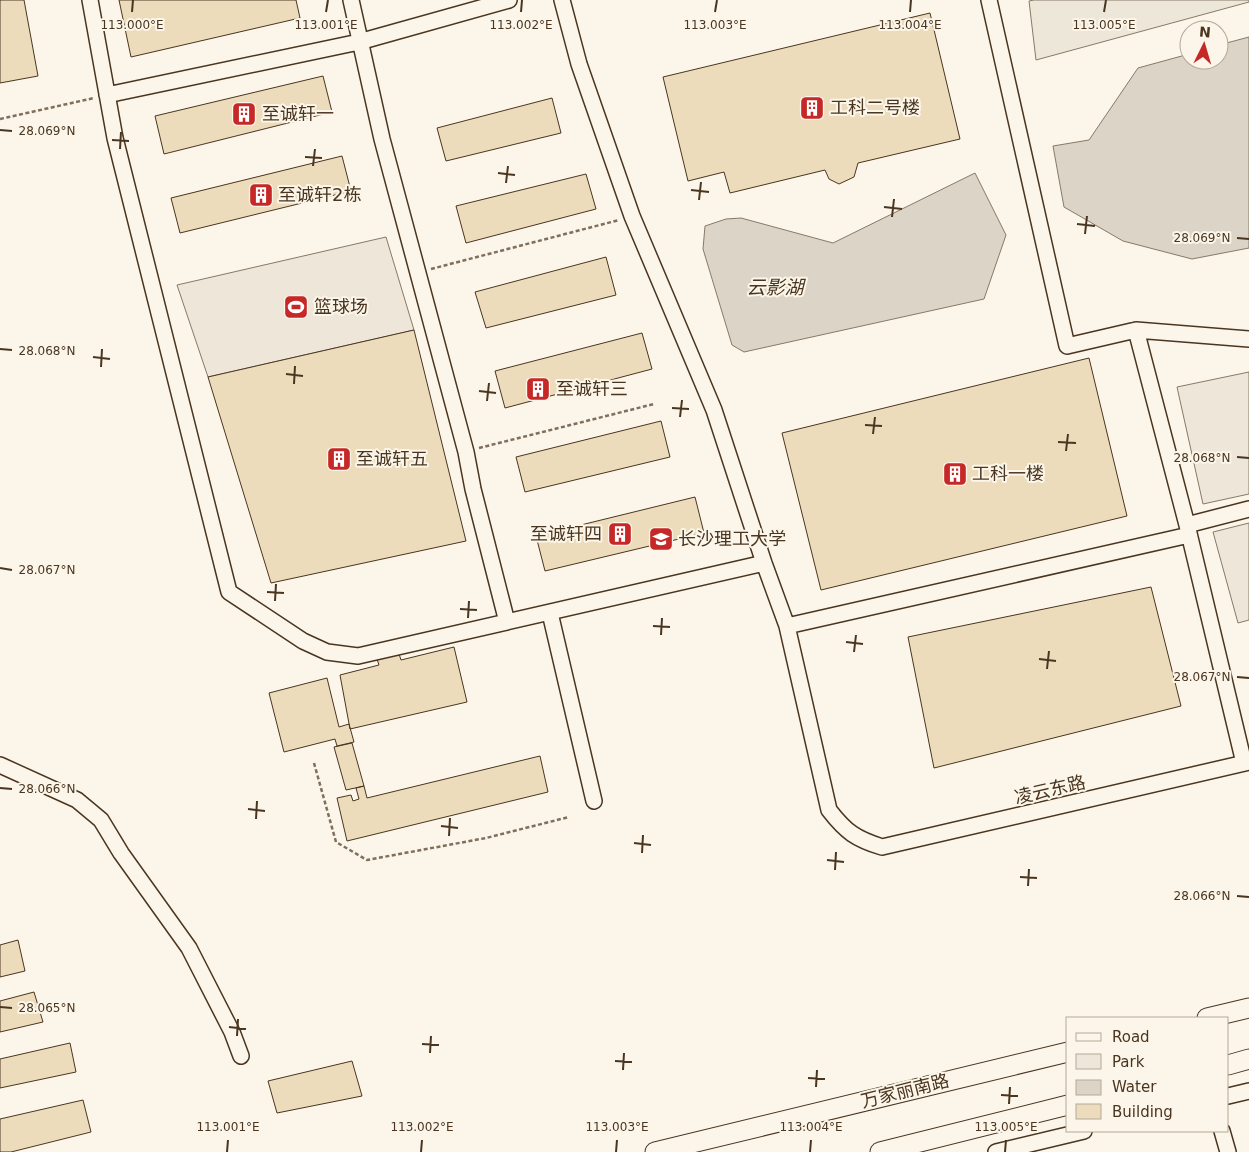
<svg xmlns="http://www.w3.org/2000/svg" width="1249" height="1152" font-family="'DejaVu Sans','Noto Sans SC',sans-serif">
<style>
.green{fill:#ede6d9;stroke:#887966}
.parking{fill:#ede7d9;stroke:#887966}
.water{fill:#dcd4c6;stroke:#887966}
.building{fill:#ecdcbc;stroke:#4a3520}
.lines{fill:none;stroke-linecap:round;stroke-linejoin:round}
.minor-casing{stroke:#4a3520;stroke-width:18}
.major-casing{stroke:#4a3520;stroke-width:21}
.path{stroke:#7f6f5c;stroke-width:2.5;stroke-dasharray:4 2.5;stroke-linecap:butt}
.minor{stroke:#fbf6e9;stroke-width:15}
.major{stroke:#fbf6e9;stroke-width:19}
.ticks{fill:none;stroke:#4a3520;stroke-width:2}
.labels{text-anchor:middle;stroke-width:4;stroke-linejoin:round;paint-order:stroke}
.poi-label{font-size:18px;fill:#4a3520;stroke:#fbf6e9;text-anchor:start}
.street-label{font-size:18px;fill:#4a3520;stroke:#fbf6e9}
.water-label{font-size:19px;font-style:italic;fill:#4a3520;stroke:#fbf6e9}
.ticks-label{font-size:12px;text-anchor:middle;fill:#4a3520;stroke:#fbf6e9;stroke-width:4;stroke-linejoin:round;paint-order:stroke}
</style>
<rect width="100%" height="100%" fill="#fbf6e9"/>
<path class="green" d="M386 237 414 330 208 377 177 285Z
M1249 372V494L1203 504 1177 387Z
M1249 523V620L1238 623 1213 532Z"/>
<path class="parking" d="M1034 0H1249V2L1036 60 1029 1Z"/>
<path class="water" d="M1249 37V248L1192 259 1123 241 1064 207 1053 146 1089 140 1138 68 1189 54V60H1219V45Z
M975 173 1006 235 984 299 744 352 732 345 703 249 705 226 726 219 741 218 833 243Z"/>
<path class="building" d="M0 0H24L38 76 0 83Z
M119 0H296L300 18 131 57Z
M930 13 960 139 858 163 854 177 839 184 829 179 825 170 730 193 724 172 688 181 663 77Z
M323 76 332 112 164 154 155 116Z
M552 98 561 133 446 161 437 128Z
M342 156 351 191 180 233 171 198Z
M586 174 596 209 466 243 456 206Z
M606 257 616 295 486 328 475 292Z
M414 330 466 541 271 583 208 377Z
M642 333 652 369 505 408 495 371Z
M1089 358 1127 516 821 590 782 433Z
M661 421 670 457 525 492 516 457Z
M695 497 704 533 545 571 536 536Z
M1151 587 1181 706 934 768 908 637Z
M454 647 467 702 350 729 340 675 379 665 377 659 399 654 401 660Z
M327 678 339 727 349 724 354 742 337 746 335 739 284 752 269 693Z
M352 743 364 786 346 790 334 747Z
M540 756 548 792 347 841 337 798 351 795 353 801 359 799 356 788 364 786 367 798Z
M18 940 25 971 0 977V945Z
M34 992 43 1022 0 1032V1001Z
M70 1043 76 1072 0 1088V1059Z
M352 1061 362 1096 277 1113 268 1081Z
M83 1100 91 1132 11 1152H0V1119Z"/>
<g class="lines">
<defs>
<path id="minor" d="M90 0 115 138 229 592 303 641 327 652 358 656 764 563
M351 0 382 139 466 452 473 489 507 622
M562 0 579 64 632 216 714 410 764 563 787 626 829 810C846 832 856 839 882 847L1249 762
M989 0 1067 346 1136 330 1187 525 1244 763
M107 95 359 42 509 0
M1136 330 1249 339
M1187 525 1249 509
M550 613 594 801
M787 626 1189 535
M0 765 77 800 101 820 121 853 189 948 232 1032 241 1056
M1228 1096 1249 1091
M1222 1131 1228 1152
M996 1152 1084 1131"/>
<path id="major" d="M1207 1018 1249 1008
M1228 1065 1249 1059
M655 1152 1068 1052
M880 1152 1068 1105"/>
</defs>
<use href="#minor" class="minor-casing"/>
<use href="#major" class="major-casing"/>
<path class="path" d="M0 119 94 98
M431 269 619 220
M479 448 654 404
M314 763 336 842 367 860 486 838 569 817"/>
<use href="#minor" class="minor"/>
<use href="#major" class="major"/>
</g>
<path class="ticks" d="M132 12 133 0M326 12 328 0M521 12 522 0M715 12 717 0M910 12 911 0M1104 12 1106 0M0 130 12 131M112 140 129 141M120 149 121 132M305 157 322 158M313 166 315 149M498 173 515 175M506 183 508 166M691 190 709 192M699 200 701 182M884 207 902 209M892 217 894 199M1077 224 1095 226M1085 234 1087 216M1237 238 1249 239M0 349 12 350M93 357 110 359M101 367 102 349M286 374 303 376M294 384 295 366M479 391 496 393M487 401 489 383M672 408 689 409M680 417 682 400M865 425 882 426M873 434 875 417M1058 442 1076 443M1066 451 1068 434M1237 457 1249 458M0 568 12 570M267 592 284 593M275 601 276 584M460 609 477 610M468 618 469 601M653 626 670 627M661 635 662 618M846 642 863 644M854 652 856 635M1039 659 1056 661M1047 669 1049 651M1237 677 1249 678M0 788 12 789M248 809 265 811M256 819 257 801M441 826 458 828M449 836 450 818M634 843 651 845M642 853 643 835M827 860 844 862M835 870 836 852M1020 877 1037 878M1028 886 1029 869M1237 896 1249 897M0 1007 12 1008M229 1027 246 1029M237 1036 238 1019M422 1044 439 1045M430 1053 431 1036M615 1061 632 1062M623 1070 624 1053M808 1078 825 1079M816 1087 817 1070M1001 1095 1018 1096M1009 1104 1010 1087M227 1152 228 1140M421 1152 422 1140M616 1152 617 1140M810 1152 811 1140M1005 1152 1006 1140"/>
<defs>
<symbol id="building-square" viewBox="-11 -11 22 22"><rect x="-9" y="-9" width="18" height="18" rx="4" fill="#c62828" stroke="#fbf6e9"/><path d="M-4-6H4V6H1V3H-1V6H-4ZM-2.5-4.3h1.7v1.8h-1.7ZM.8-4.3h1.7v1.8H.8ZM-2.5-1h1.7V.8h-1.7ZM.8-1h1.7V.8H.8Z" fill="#fff"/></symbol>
<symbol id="stadium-square" viewBox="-11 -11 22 22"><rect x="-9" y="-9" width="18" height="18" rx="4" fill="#c62828" stroke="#fbf6e9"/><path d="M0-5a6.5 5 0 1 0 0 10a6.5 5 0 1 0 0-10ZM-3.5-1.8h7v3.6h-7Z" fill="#fff"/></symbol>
<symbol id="university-square" viewBox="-11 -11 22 22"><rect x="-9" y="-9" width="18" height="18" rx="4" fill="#c62828" stroke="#fbf6e9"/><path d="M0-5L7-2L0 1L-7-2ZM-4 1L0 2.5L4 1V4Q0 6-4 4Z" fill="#fff"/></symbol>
</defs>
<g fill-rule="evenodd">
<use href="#building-square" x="798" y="94" width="28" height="28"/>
<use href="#building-square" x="230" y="100" width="28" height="28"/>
<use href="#building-square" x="247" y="181" width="28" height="28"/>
<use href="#stadium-square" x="282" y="293" width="28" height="28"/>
<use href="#building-square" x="524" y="375" width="28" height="28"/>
<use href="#building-square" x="325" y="445" width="28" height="28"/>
<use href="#building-square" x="941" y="460" width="28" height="28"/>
<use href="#building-square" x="606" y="520" width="28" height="28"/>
<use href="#university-square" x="647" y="525" width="28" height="28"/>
</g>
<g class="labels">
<g class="poi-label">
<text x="830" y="114">工科二号楼</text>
<text x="262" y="120">至诚轩一</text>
<text x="278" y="201">至诚轩2栋</text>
<text x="314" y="313">篮球场</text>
<text x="556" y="395">至诚轩三</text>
<text x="356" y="465">至诚轩五</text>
<text x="972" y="480">工科一楼</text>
<text x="602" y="540" text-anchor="end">至诚轩四</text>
<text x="678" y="545">长沙理工大学</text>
</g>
<g class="street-label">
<text transform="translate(1050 790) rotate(-13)" y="6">凌云东路</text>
<text transform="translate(905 1091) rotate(-14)" y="6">万家丽南路</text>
</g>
<g class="water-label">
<text x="775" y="294">云影湖</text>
</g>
</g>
<g class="ticks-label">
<text x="132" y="29">113.000°E</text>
<text x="326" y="29">113.001°E</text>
<text x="521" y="29">113.002°E</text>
<text x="715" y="29">113.003°E</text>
<text x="910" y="29">113.004°E</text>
<text x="1104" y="29">113.005°E</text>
<text x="47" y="135">28.069°N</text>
<text x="1202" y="242">28.069°N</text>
<text x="47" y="355">28.068°N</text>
<text x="1202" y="462">28.068°N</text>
<text x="47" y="574">28.067°N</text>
<text x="1202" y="681">28.067°N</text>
<text x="47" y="793">28.066°N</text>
<text x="1202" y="900">28.066°N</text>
<text x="47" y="1012">28.065°N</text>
<text x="228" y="1131">113.001°E</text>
<text x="422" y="1131">113.002°E</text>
<text x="617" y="1131">113.003°E</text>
<text x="811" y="1131">113.004°E</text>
<text x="1006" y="1131">113.005°E</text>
</g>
<rect x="1066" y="1017" width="162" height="115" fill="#fbf6e9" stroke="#b4a999"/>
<rect x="1076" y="1033" width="25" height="8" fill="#fbf6e9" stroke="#b4a999"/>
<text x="1112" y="1042" font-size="15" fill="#4a3520">Road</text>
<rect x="1076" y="1054" width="25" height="15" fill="#ede6d9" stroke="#b4a999"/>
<text x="1112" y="1067" font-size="15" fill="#4a3520">Park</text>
<rect x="1076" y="1080" width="25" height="15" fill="#dcd4c6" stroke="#b4a999"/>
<text x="1112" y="1092" font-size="15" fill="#4a3520">Water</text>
<rect x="1076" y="1104" width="25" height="15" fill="#ecdcbc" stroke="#b4a999"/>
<text x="1112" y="1117" font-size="15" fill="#4a3520">Building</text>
<g transform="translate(1204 45) rotate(5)"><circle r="24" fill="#fbf6e9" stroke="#b4a999"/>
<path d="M0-4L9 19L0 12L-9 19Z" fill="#c62828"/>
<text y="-8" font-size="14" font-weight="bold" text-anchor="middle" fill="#4a3520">N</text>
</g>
</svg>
